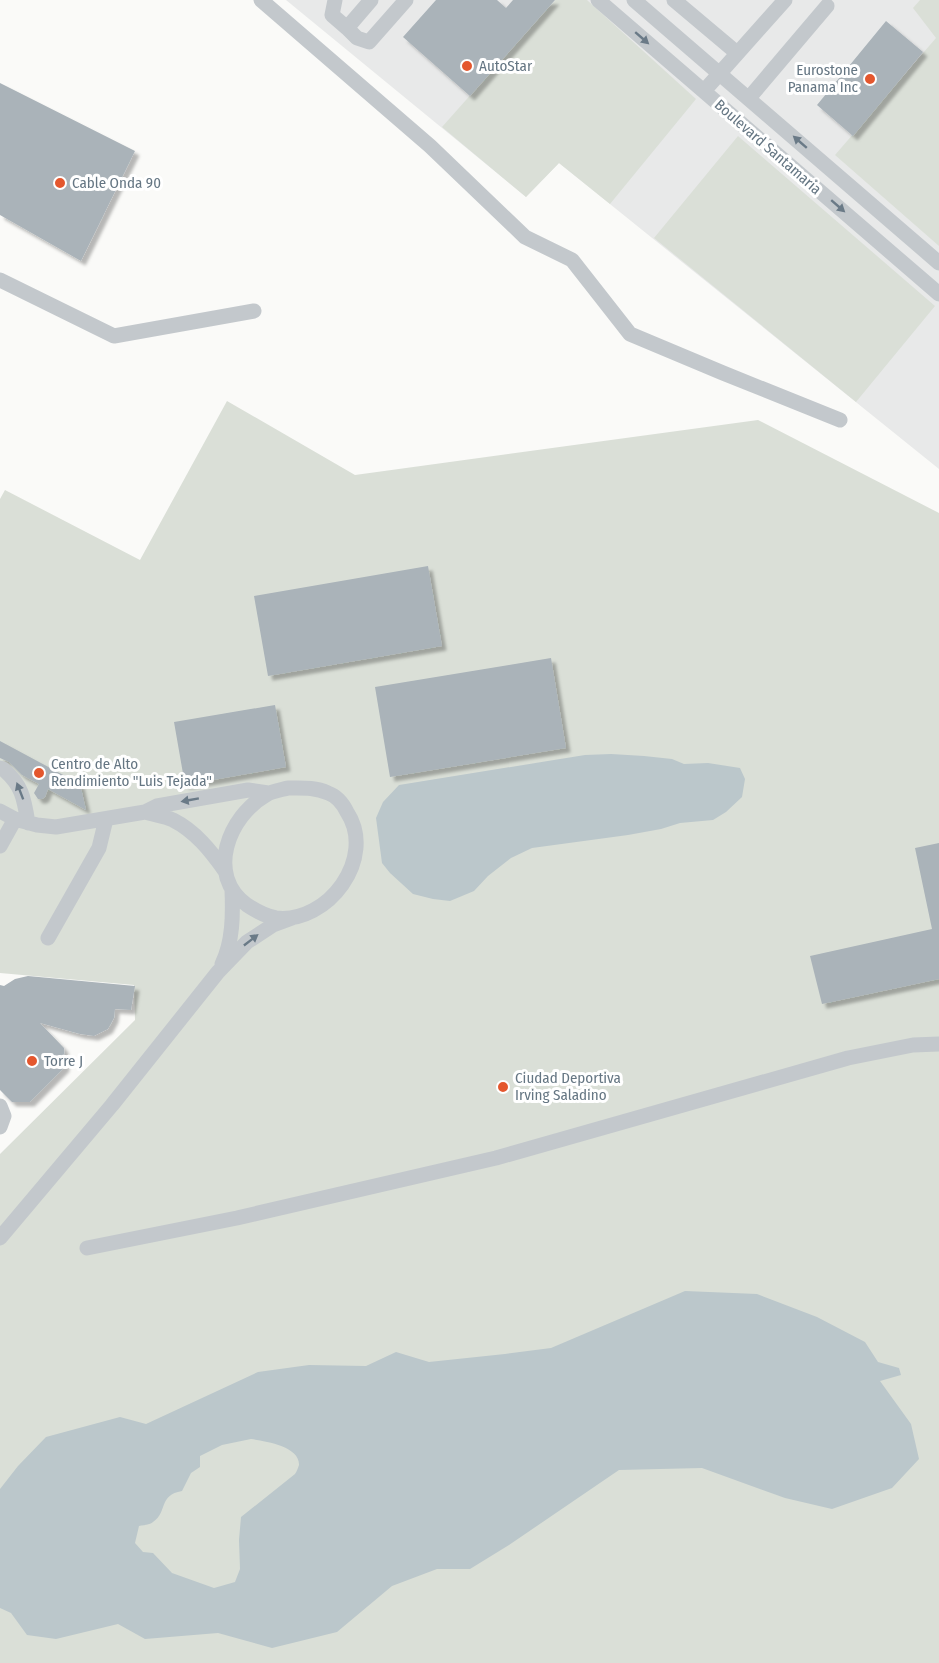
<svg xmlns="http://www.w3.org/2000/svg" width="939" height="1663" font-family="'Fira Sans Condensed',sans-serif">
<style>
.built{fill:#e8e9e9}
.green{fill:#dadfd7}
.water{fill:#bbc7cb;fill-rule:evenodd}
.building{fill:#aab3b9;filter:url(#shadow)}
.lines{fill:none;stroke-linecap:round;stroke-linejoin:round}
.minor{stroke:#c3c8cc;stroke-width:15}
.oneway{fill:#6a7a87}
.poi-dot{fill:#e4572e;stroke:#fff;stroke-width:2}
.labels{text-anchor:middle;stroke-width:6;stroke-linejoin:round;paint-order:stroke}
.poi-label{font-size:15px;fill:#657683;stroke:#fff;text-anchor:start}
.street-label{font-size:15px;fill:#657683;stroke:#fff}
</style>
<defs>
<filter id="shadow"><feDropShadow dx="4.5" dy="4.5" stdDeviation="1.5" flood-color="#0004"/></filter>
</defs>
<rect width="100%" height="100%" fill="#fafaf8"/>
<path class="built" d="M286 0H939V469L559 163 526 197Z"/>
<path class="green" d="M555 0H587L696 99 610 204 559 163 526 197 442 127Z
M920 0H939V246L835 155 936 38 913 8Z
M738 136 935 306 856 402 654 238Z
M227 401 355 475 758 420 939 513V1663H0V1154L135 1020 134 985 0 973V499L5 490 140 560Z"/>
<path class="water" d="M611 754 644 756 672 759 684 764 708 763 740 768 745 779 742 797 726 812 713 820 680 823 661 829 628 835 532 848 511 858 488 876 474 891 450 901 433 899 413 894 390 873 382 863 376 818 383 802 399 785 585 755Z
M685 1291 757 1294 817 1317 865 1342 878 1362 899 1368 901 1375 880 1381 911 1424 919 1459 892 1488 832 1509 785 1498 702 1468 619 1470 509 1545 470 1569H437L392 1586 337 1632 272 1648 218 1633 145 1639 118 1624 56 1639 27 1635 11 1613 0 1608V1489L18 1466 46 1437 120 1417 146 1424 258 1372 309 1365 366 1366 396 1352 429 1362 505 1354 551 1348ZM251 1439C264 1441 300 1446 299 1465 298 1468 297 1471 295 1474L241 1517 239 1540 240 1569 235 1582 214 1588 172 1573 153 1553 143 1552 135 1543 139 1526C143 1525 150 1525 153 1522 168 1512 158 1495 182 1491L191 1473 200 1467V1456L222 1445Z"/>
<path class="building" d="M436 0H497L506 8 513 0H555L470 96 403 37Z
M886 21 923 52 853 136 817 105Z
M0 83 135 151 81 261 0 215Z
M428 566 442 646 268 676 254 596Z
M551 658 566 748 390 777 375 687Z
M275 705 286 767 185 785 174 722Z
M0 741 80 784 86 810 48 789 45 797 42 799H38L34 793 39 784 22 775 9 762 0 758Z
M939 843V979L822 1004 810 956 932 929 915 848Z
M28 976 135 986 131 1010 115 1009 114 1018 108 1029 94 1036 80 1034 40 1023 64 1048 65 1067 30 1102H12L0 1090V985L4 986 15 979Z"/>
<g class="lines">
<path class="minor" d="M261 0 430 146 525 237 572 260 630 334 723 373 840 420
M335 0 332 15 347 28 371 0
M598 0 939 294
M634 0 939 263
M674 0 737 53
M347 28 357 38 369 42 406 0
M704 91 785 0
M749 98 827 6
M0 280 114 336 254 311
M0 768 3 769C22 785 24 798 28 823
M288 788C302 788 315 787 328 793 337 796 343 804 347 812 377 858 328 924 276 918 265 916 256 911 247 905 205 875 229 816 266 795 272 791 281 790 288 788Z
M0 811 15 819 37 825 56 827 145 812 157 806 248 790 268 793
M145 812C154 815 164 816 173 820 195 831 211 851 225 871
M0 846 15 819
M48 938 99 848 106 819
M222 964C233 942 233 914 232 890
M0 1106 4 1116 0 1127
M0 1238 112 1105 218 972 247 942 273 925 292 918
M87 1248 237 1218 496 1158 848 1058 913 1045 939 1044"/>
</g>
<defs><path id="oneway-solid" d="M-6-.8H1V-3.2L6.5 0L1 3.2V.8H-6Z" transform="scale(1.5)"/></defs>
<g class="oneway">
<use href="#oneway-solid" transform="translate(642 38) rotate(41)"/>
<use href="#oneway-solid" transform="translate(800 142) rotate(-139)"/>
<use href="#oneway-solid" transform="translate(838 206) rotate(41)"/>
<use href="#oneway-solid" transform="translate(20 791) rotate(-111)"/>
<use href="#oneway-solid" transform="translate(190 800) rotate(170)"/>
<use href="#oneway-solid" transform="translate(251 940) rotate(-38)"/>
</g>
<g class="poi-dot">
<circle cx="467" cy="66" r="6"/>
<circle cx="870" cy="79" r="6"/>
<circle cx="60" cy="183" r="6"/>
<circle cx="39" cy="773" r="6"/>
<circle cx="32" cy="1061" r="6"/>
<circle cx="503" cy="1087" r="6"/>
</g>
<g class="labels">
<g class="poi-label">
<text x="479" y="71">AutoStar</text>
<text x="858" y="75" text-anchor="end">Eurostone<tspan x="858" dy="17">Panama Inc</tspan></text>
<text x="72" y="188">Cable Onda 90</text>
<text x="51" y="769">Centro de Alto<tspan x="51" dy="17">Rendimiento "Luis Tejada"</tspan></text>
<text x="44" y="1066">Torre J</text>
<text x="515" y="1083">Ciudad Deportiva<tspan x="515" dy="17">Irving Saladino</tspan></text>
</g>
<g class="street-label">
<text transform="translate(768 147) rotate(41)" y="5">Boulevard Santamaria</text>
</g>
</g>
</svg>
